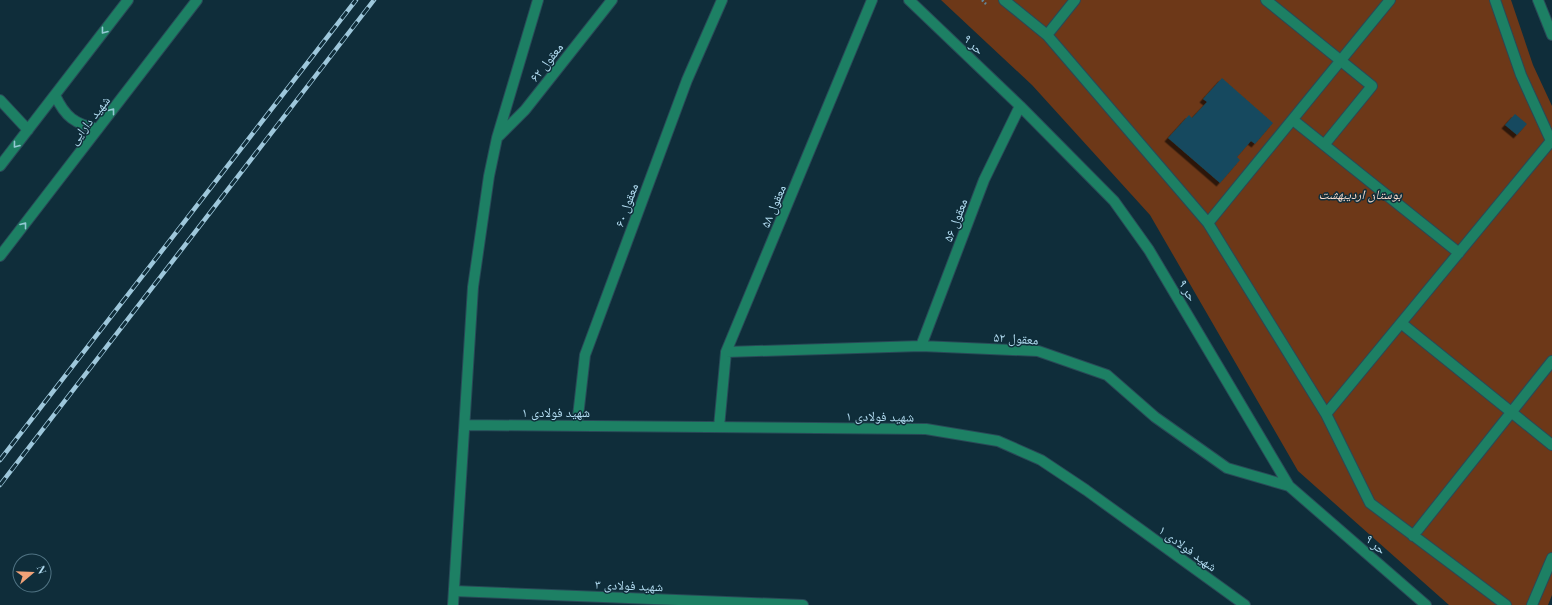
<svg xmlns="http://www.w3.org/2000/svg" width="1552" height="605" font-family="'Playfair Display','Noto Naskh Arabic',serif">
<style>
.green{fill:#6d3818}
.building{fill:#16495e;filter:url(#shadow)}
.lines{fill:none;stroke-linecap:round;stroke-linejoin:round}
.minor-casing{stroke:#294957;stroke-width:12}
.path{stroke:#64889a;stroke-width:2.5;stroke-dasharray:2 2;stroke-linecap:butt}
.minor{stroke:#1d8064;stroke-width:10}
.rail-casing{stroke:#9ec7db;stroke-width:4.5}
.rail{stroke:#0f2d3a;stroke-width:3;stroke-dasharray:9;stroke-linecap:butt}
.oneway{stroke:#93c9d4}
.labels{text-anchor:middle;stroke-width:3;stroke-linejoin:round;paint-order:stroke}
.street-label{font-size:13px;fill:#b1dbf0;stroke:#0f2d3a}
.park-label{font-size:13px;font-style:italic;fill:#f6d9ca;stroke:#0f2d3a}
</style>
<defs>
<filter id="shadow"><feDropShadow dx="-3.5" dy="3.5" stdDeviation="0" flood-color="#0009"/></filter>
</defs>
<rect width="100%" height="100%" fill="#0f2d3a"/>
<path class="green" d="M941 0H1511L1533 65 1552 106V595L1548 605H1449L1298 471 1150 215 1032 85Z"/>
<path class="building" d="M1222 78 1273 123 1255 144 1251 141 1237 157 1240 160 1220 183 1168 138 1189 115 1192 118 1207 102 1203 99Z
M1515 114 1527 124 1517 135 1505 125Z"/>
<g class="lines">
<defs>
<path id="minor" d="M909 0 1020 106 1114 201 1149 250 1289 486 1426 605
M1004 0 1047 35 1208 223 1326 414 1370 503 1506 605
M1266 0 1372 86 1324 145
M1495 0 1521 75 1552 143
M1538 0 1552 35
M1047 35 1075 0
M55 95C65 117 75 124 98 129
M0 100 28 130
M1293 120 1459 253
M499 136 525 110 612 0
M0 166 128 0
M1208 223 1390 0
M0 256 197 0
M1401 323 1552 445
M921 346 984 180 1020 106
M726 352 921 346 1038 351 1107 375 1155 417 1227 468 1289 486
M1326 414 1551 141
M465 425 926 429 998 441 1041 460 1086 490 1245 605
M577 425 585 355 687 80 722 0
M719 427 726 352 872 0
M1413 536 1552 361
M454 591 803 605
M453 605 473 287 489 176 497 138 538 0
M1532 605 1552 558"/>
</defs>
<use href="#minor" class="minor-casing"/>
<path class="path" d="M982 0 986 4"/>
<use href="#minor" class="minor"/>
<defs>
<path id="rail" d="M0 460 356 0
M0 485 374 0"/>
</defs>
<use href="#rail" class="rail-casing"/>
<use href="#rail" class="rail"/>
</g>
<defs><path id="oneway-chevron" d="M-2-3.5L2.5 0L-2 3.5" fill="none" stroke-width="1.6" stroke-linecap="round" stroke-linejoin="round"/></defs>
<g class="oneway">
<use href="#oneway-chevron" transform="translate(104 31) rotate(128)"/>
<use href="#oneway-chevron" transform="translate(112 111) rotate(-52)"/>
<use href="#oneway-chevron" transform="translate(16 145) rotate(128)"/>
<use href="#oneway-chevron" transform="translate(24 225) rotate(-52)"/>
</g>
<g class="labels">
<g class="street-label">
<text transform="translate(974 44) rotate(44)" y="5">حر ۹</text>
<text transform="translate(546 62) rotate(-52)" y="5">معقول ۶۲</text>
<text transform="translate(89 120) rotate(-52)" y="5">شهید دارایی</text>
<text transform="translate(626 205) rotate(-70)" y="5">معقول ۶۰</text>
<text transform="translate(773 206) rotate(-67)" y="5">معقول ۵۸</text>
<text transform="translate(955 220) rotate(-69)" y="5">معقول ۵۶</text>
<text transform="translate(1188 290) rotate(59)" y="5">حر ۹</text>
<text transform="translate(1016 338) rotate(4)" y="5">معقول ۵۲</text>
<text x="556" y="417">شهید فولادی ۱</text>
<text transform="translate(880 416) rotate(1)" y="5">شهید فولادی ۱</text>
<text transform="translate(1376 544) rotate(41)" y="5">حر ۹</text>
<text transform="translate(1188 548) rotate(36)" y="5">شهید فولادی ۱</text>
<text transform="translate(629 585) rotate(2)" y="5">شهید فولادی ۳</text>
</g>
<g class="park-label">
<text x="1360" y="199">بوستان اردیبهشت</text>
</g>
</g>
<g transform="translate(32 573) rotate(71)"><circle r="19" fill="#0f2d3a" stroke="#507383"/>
<path d="M0-3L7 15L0 10L-7 15Z" fill="#f0a278"/>
<text y="-6" font-size="11" font-weight="bold" text-anchor="middle" fill="#b1dbf0">N</text>
</g>
</svg>
